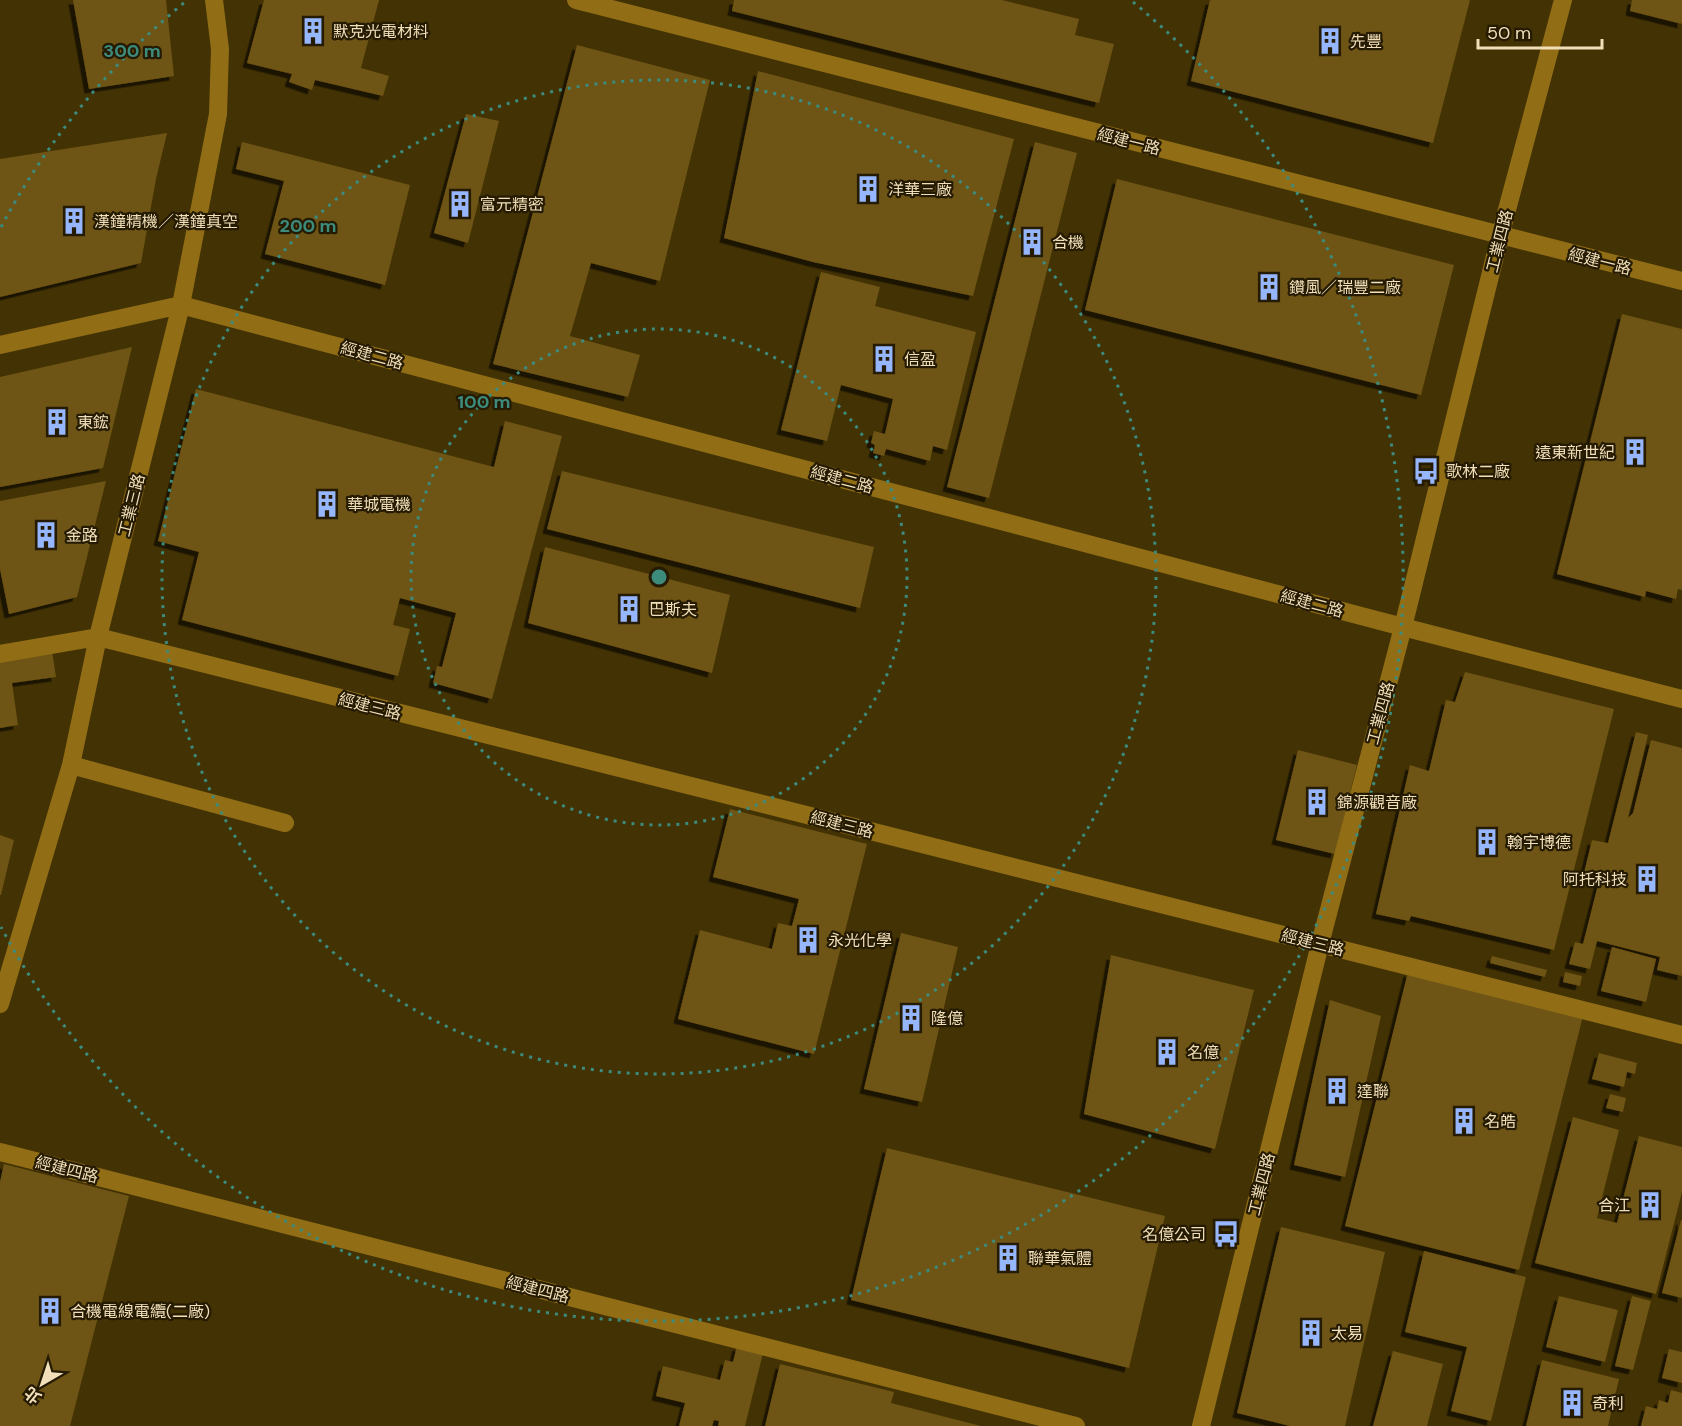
<svg xmlns="http://www.w3.org/2000/svg" width="1682" height="1426" font-family="'DM Sans','Noto Sans TC',sans-serif">
<style>
.building{fill:#6e5413;filter:url(#shadow)}
.lines{fill:none;stroke-linecap:round;stroke-linejoin:round}
.minor{stroke:#916e15;stroke-width:18}
.ring{fill:none;stroke:#3c8b7d;stroke-width:3;stroke-dasharray:3 6}
.labels{text-anchor:middle;stroke-width:4.5;stroke-linejoin:round;paint-order:stroke}
.poi-label{font-size:16px;fill:#f1dfb9;stroke:#251a02;text-anchor:start}
.street-label{font-size:16px;fill:#f1dfb9;stroke:#251a02}
.centre{fill:#3c8b7d;stroke:#251a02;stroke-width:3}
.ring-label{font-size:18px;text-anchor:middle;font-weight:bold;fill:#3c8b7d;stroke:#251a02;stroke-width:4.5;stroke-linejoin:round;paint-order:stroke}
</style>
<defs>
<filter id="shadow"><feDropShadow dx="-4.5" dy="4.5" stdDeviation="0" flood-color="#0009"/></filter>
</defs>
<rect width="100%" height="100%" fill="#433203"/>
<path class="building" d="M73 0H166L174 76 89 89Z
M264 0H379L361 68 389 76 383 96 315 80 312 90 289 82 292 74 247 63Z
M734 0H1002L1079 19 1075 35 1114 44 1099 103 732 11Z
M1210 0H1470L1433 143 1191 81Z
M1632 0H1682V24L1630 11Z
M577 45 710 80 660 281 591 263 570 336 640 355 628 397 493 364Z
M758 71 1014 139 973 296 813 262 724 238Z
M466 114 499 121 468 243 434 233Z
M167 133 156 179 141 263 0 297V159Z
M242 142 410 185 385 285 265 254 284 181 236 169Z
M1035 142 1077 153 989 498 947 487Z
M1117 179 1454 265 1421 395 1085 310Z
M821 272 880 287 875 306 976 332 947 450 933 446 930 461 886 449 884 456 873 453 875 445 871 443 874 431 885 434 893 399 841 385 827 441 781 430Z
M1622 314 1682 329V590L1678 589 1676 599 1646 591 1645 597 1557 574Z
M132 347 103 468 0 487V377Z
M196 389 494 467 505 421 562 436 492 699 433 683 437 666 442 667 456 613 400 598 393 625 410 629 398 676 182 620 199 552 158 541Z
M562 471 874 547 860 608 547 529Z
M106 481 77 597 9 614 0 569V501Z
M545 547 730 595 712 673 528 623Z
M52 651 56 677 12 683 18 725 0 728V659Z
M1465 672 1614 709 1554 950 1411 916 1409 921 1376 914 1410 765 1429 771 1446 700 1455 702Z
M1636 732 1648 735 1628 818 1633 813 1651 740 1682 748V976L1657 970 1660 957 1597 941 1590 969 1569 964 1575 942 1583 944 1600 877 1584 873 1592 840 1608 843Z
M1298 750 1357 765 1335 854 1276 840Z
M730 809 867 844 814 1054 678 1019 700 930 772 949 778 923 792 926 799 899 713 877Z
M0 835 14 840 1 895H0Z
M901 933 958 947 922 1102 864 1089Z
M1612 947 1656 959 1646 1002 1601 991Z
M1111 955 1254 990 1215 1149 1084 1114Z
M1492 956 1547 970 1545 977 1490 963Z
M1408 972 1583 1016 1519 1270 1345 1226Z
M1565 972 1582 976 1580 986 1563 982Z
M1330 1000 1381 1016 1345 1177 1294 1165Z
M1599 1053 1637 1063 1635 1074 1627 1072 1624 1087 1592 1079Z
M1610 1094 1626 1098 1623 1112 1606 1108Z
M1573 1117 1619 1130 1597 1218 1617 1223 1639 1136 1682 1147V1192L1656 1294 1535 1263Z
M887 1148 1165 1216 1129 1368 851 1300Z
M4 1164 129 1196 70 1426H0V1182Z
M1681 1220H1682V1298L1662 1293Z
M1281 1227 1385 1252 1345 1426H1290L1237 1413Z
M1424 1251 1526 1277 1491 1421 1451 1411 1467 1347 1405 1332Z
M1559 1296 1618 1310 1605 1362 1546 1347Z
M1632 1296 1651 1301 1633 1370 1615 1366Z
M737 1346 763 1353 745 1426H718L719 1421 714 1420 712 1426H679L685 1403 656 1396 663 1366 720 1380 725 1360 733 1362Z
M1669 1349 1682 1352V1383L1662 1378Z
M1393 1351 1443 1364 1427 1426H1373Z
M1542 1360 1619 1379 1608 1426H1526Z
M780 1364 894 1392 891 1403 981 1426H765Z
M1671 1390 1682 1393V1426H1641L1646 1406 1657 1409 1659 1400 1668 1403Z"/>
<g class="lines">
<path class="minor" d="M576 0 1682 281
M0 345 181 305 1403 627 1682 699
M0 654 98 637 1682 1035
M71 765 285 823
M0 1004 71 765 98 637 181 305 218 114 220 49 214 0
M0 1152 1076 1426
M1201 1426 1320 944 1403 627 1500 236 1563 0"/>
</g>
<g class="ring">
<circle cx="659" cy="577" r="248"/>
<circle cx="659" cy="577" r="497"/>
<path d="M1 227A745 745 0 0 1 185 2M1133 2A745 745 0 1 1 1 927"/>
</g>
<defs>
<symbol id="building-bare" viewBox="-9 -9 18 18"><path d="M-4-6H4V6H1V3H-1V6H-4ZM-2.5-4.3h1.7v1.8h-1.7ZM.8-4.3h1.7v1.8H.8ZM-2.5-1h1.7V.8h-1.7ZM.8-1h1.7V.8H.8Z" fill="#96b6fd" stroke="#251a02" stroke-width="2.5" paint-order="stroke"/></symbol>
<symbol id="bus-bare" viewBox="-9 -9 18 18"><path d="M-5-6H5V4H4V6H2V4H-2V6H-4V4H-5ZM-3.5-4V0h7V-4ZM-3.5 1.2v1.5H-2V1.2ZM2 1.2v1.5H3.5V1.2Z" fill="#96b6fd" stroke="#251a02" stroke-width="2.5" paint-order="stroke"/></symbol>
</defs>
<g fill-rule="evenodd">
<use href="#building-bare" x="294" y="12" width="38" height="38"/>
<use href="#building-bare" x="1311" y="22" width="38" height="38"/>
<use href="#building-bare" x="849" y="170" width="38" height="38"/>
<use href="#building-bare" x="441" y="185" width="38" height="38"/>
<use href="#building-bare" x="55" y="202" width="38" height="38"/>
<use href="#building-bare" x="1013" y="223" width="38" height="38"/>
<use href="#building-bare" x="1250" y="268" width="38" height="38"/>
<use href="#building-bare" x="865" y="340" width="38" height="38"/>
<use href="#building-bare" x="38" y="403" width="38" height="38"/>
<use href="#building-bare" x="1616" y="433" width="38" height="38"/>
<use href="#bus-bare" x="1407" y="452" width="38" height="38"/>
<use href="#building-bare" x="308" y="485" width="38" height="38"/>
<use href="#building-bare" x="27" y="516" width="38" height="38"/>
<use href="#building-bare" x="610" y="590" width="38" height="38"/>
<use href="#building-bare" x="1298" y="783" width="38" height="38"/>
<use href="#building-bare" x="1468" y="823" width="38" height="38"/>
<use href="#building-bare" x="1628" y="860" width="38" height="38"/>
<use href="#building-bare" x="789" y="921" width="38" height="38"/>
<use href="#building-bare" x="892" y="999" width="38" height="38"/>
<use href="#building-bare" x="1148" y="1033" width="38" height="38"/>
<use href="#building-bare" x="1318" y="1072" width="38" height="38"/>
<use href="#building-bare" x="1445" y="1102" width="38" height="38"/>
<use href="#building-bare" x="1631" y="1186" width="38" height="38"/>
<use href="#bus-bare" x="1207" y="1215" width="38" height="38"/>
<use href="#building-bare" x="989" y="1239" width="38" height="38"/>
<use href="#building-bare" x="31" y="1292" width="38" height="38"/>
<use href="#building-bare" x="1292" y="1314" width="38" height="38"/>
<use href="#building-bare" x="1553" y="1384" width="38" height="38"/>
</g>
<g class="labels">
<g class="poi-label">
<text x="333" y="37">默克光電材料</text>
<text x="1350" y="47">先豐</text>
<text x="888" y="195">洋華三廠</text>
<text x="480" y="210">富元精密</text>
<text x="94" y="227">漢鐘精機／漢鐘真空</text>
<text x="1052" y="248">合機</text>
<text x="1289" y="293">鑽風／瑞豐二廠</text>
<text x="904" y="365">信盈</text>
<text x="77" y="428">東鋐</text>
<text x="1615" y="458" text-anchor="end">遠東新世紀</text>
<text x="1446" y="477">歌林二廠</text>
<text x="347" y="510">華城電機</text>
<text x="66" y="541">金路</text>
<text x="649" y="615">巴斯夫</text>
<text x="1337" y="808">錦源觀音廠</text>
<text x="1507" y="848">翰宇博德</text>
<text x="1627" y="885" text-anchor="end">阿托科技</text>
<text x="828" y="946">永光化學</text>
<text x="931" y="1024">隆億</text>
<text x="1187" y="1058">名億</text>
<text x="1357" y="1097">達聯</text>
<text x="1484" y="1127">名皓</text>
<text x="1630" y="1211" text-anchor="end">合江</text>
<text x="1206" y="1240" text-anchor="end">名億公司</text>
<text x="1028" y="1264">聯華氣體</text>
<text x="70" y="1317">合機電線電纜(二廠)</text>
<text x="1331" y="1339">太易</text>
<text x="1592" y="1409">奇利</text>
</g>
<g class="street-label">
<text transform="translate(1129 141) rotate(14)" y="6">經建一路</text>
<text transform="translate(1499 241) rotate(-76)" y="6">工業四路</text>
<text transform="translate(1600 261) rotate(14)" y="6">經建一路</text>
<text transform="translate(372 355) rotate(15)" y="6">經建二路</text>
<text transform="translate(842 479) rotate(15)" y="6">經建二路</text>
<text transform="translate(131 505) rotate(-76)" y="6">工業三路</text>
<text transform="translate(1312 603) rotate(15)" y="6">經建二路</text>
<text transform="translate(370 706) rotate(14)" y="6">經建三路</text>
<text transform="translate(1380 713) rotate(-75)" y="6">工業四路</text>
<text transform="translate(842 824) rotate(14)" y="6">經建三路</text>
<text transform="translate(1313 942) rotate(14)" y="6">經建三路</text>
<text transform="translate(67 1169) rotate(14)" y="6">經建四路</text>
<text transform="translate(1261 1184) rotate(-76)" y="6">工業四路</text>
<text transform="translate(538 1289) rotate(14)" y="6">經建四路</text>
</g>
</g>
<circle cx="659" cy="577" r="9" class="centre"/>
<g class="ring-label">
<text x="132" y="57">300 m</text>
<text x="308" y="232">200 m</text>
<text x="484" y="408">100 m</text>
</g>
<g transform="translate(42 1384) rotate(219)" stroke="#251a02" stroke-width="4.5" paint-order="stroke">
<path d="M0-4.5L10 22L0 15L-10 22Z" fill="#f1dfb9"/>
<text y="-9" font-size="16" font-weight="bold" text-anchor="middle" fill="#f1dfb9">北</text>
</g>
<path d="M1478 39v9h124v-9" fill="none" stroke="#f1dfb9" stroke-width="3"/>
<text x="1487" y="39" font-size="18" fill="#f1dfb9" stroke="#251a02" stroke-width="4.5" paint-order="stroke">50 m</text>
</svg>
